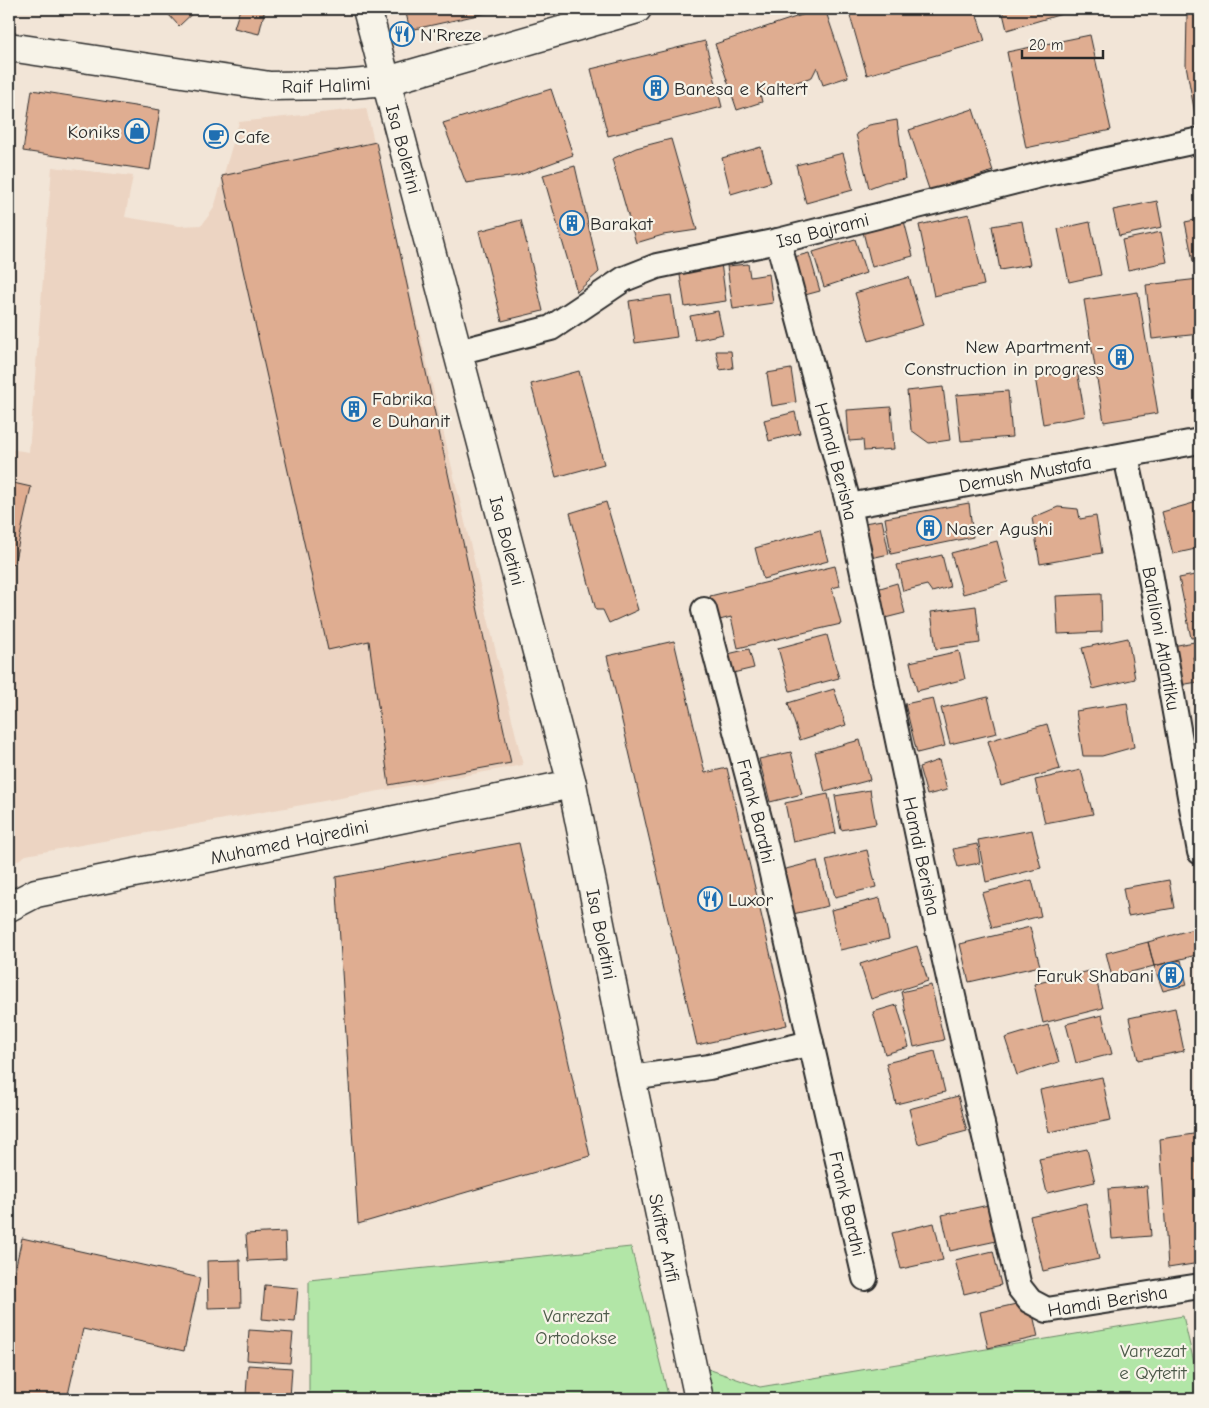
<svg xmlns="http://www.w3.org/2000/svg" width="1209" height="1408" font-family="'Comic Neue',sans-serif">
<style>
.built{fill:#ecd4c2}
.green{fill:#b2e6a7;stroke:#6e8869}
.building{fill:#dfad91;stroke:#2b2b2b}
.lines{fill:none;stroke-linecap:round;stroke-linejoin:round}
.street-casing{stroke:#2b2b2b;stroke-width:28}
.secondary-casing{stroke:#2b2b2b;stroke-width:31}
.street{stroke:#f7f3e8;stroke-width:24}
.secondary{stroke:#f7f3e8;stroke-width:28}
.labels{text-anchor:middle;stroke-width:4.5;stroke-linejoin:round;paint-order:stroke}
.poi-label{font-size:19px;fill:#2b2b2b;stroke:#f7f3e8;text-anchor:start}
.street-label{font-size:19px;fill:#2b2b2b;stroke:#f7f3e8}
.park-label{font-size:19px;fill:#4d5a4a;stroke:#f7f3e8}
</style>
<rect width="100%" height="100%" fill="#f2e5d7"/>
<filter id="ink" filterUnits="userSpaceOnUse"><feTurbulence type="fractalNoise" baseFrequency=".02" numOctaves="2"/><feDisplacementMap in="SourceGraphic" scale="10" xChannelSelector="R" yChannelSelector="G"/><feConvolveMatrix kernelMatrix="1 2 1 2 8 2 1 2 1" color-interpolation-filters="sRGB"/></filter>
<g filter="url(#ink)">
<path class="built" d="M366 108 523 765 26 855 9 866V449L29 452 52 167 133 176 125 217 179 226 202 225 214 208 239 122Z"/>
<path class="green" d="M631 1247 669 1399H309V1280Z
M1183 1316 1200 1388V1399H693L682 1360 760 1387Z"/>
<path class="building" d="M173 9H197L179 26 168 14Z
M240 9H265L259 34 234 28Z
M405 9H505L410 30Z
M820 9H825L848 77 823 85 817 67 812 77 760 94 762 102 737 110 715 44Z
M848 9H975L985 41 867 75Z
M1002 9H1079L1007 30Z
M1200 12V124L1197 125 1186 65 1187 15Z
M1090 35 1111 130 1026 148 1007 52Z
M705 41 722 107 608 136 591 69Z
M551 89 573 155 517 176 466 183 443 123Z
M32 90 160 110 150 170 23 151Z
M973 109 993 171 930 192 909 130Z
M897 120 905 179 885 182 869 188 856 134 869 125Z
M671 139 697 230 663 235 636 243 612 159 636 148Z
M376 142 511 763 389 785 369 641 328 650 222 176Z
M761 147 771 182 731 194 722 158Z
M843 153 853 190 806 203 796 165Z
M575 166 599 272 577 292 543 175Z
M1157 201 1162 227 1119 236 1113 210Z
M969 214 984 285 934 296 919 225Z
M903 217 913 256 872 267 862 228Z
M1200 219V259L1193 261 1185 222Z
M521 220 543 311 502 321 479 231Z
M1022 221 1030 265 1000 270 992 226Z
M1090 222 1101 275 1069 282 1058 229Z
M1161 232 1167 262 1128 270 1122 240Z
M855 239 866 273 824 287 813 252Z
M809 253 820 291 805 295 794 257Z
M721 263 726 301 685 307 679 269Z
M748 264 750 277 769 274 773 303 733 309 727 266Z
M909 277 923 325 869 341 855 293Z
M1199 279 1200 334 1152 339 1146 285Z
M1138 292 1158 413 1104 422 1084 300Z
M671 295 677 337 635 343 629 301Z
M718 311 723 334 695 340 690 316Z
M716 351H731L733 368 720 370Z
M791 369 796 402 772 406 767 373Z
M1077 370 1085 416 1043 424 1035 377Z
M579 371 604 464 556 477 531 384Z
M943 387 950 440 929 443 911 430 907 391Z
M1008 391 1012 437 961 441 956 395Z
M891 407 894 449 864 451 863 440 849 441 847 410Z
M795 412 800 433 769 441 764 420Z
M9 482 31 487 14 564 9 563Z
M606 502 638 610 609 623 603 610H596L570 513Z
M1197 502 1200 512V548L1173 554 1162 512Z
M969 503 973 537 891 554 885 518Z
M1058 507 1078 509 1080 519 1096 516 1102 553 1040 564 1032 518Z
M882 520 889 554 871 558 864 523Z
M820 530 828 561 763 579 755 548Z
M997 541 1008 582 963 594 951 553Z
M942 555 950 587 932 592 927 585 903 591 897 565Z
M835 566 840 586 832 588 841 624 738 648 731 617 716 621 710 596Z
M1200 574V637L1191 638 1179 578Z
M897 583 905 613 885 618 877 589Z
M1101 594 1102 632 1058 634 1056 596Z
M976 606 980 643 936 649 931 612Z
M827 635 839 678 790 691 778 648Z
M1128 638 1135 679 1093 689 1082 648Z
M674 641 705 773 727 768 787 1025 697 1045 607 656Z
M1200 641V656L1193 657 1198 682 1180 685 1172 646Z
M749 649 754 668 733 673 728 654Z
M959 651 965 679 917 691 910 662Z
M834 689 846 725 800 740 788 703Z
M988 697 997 733 950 744 941 708Z
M933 698 945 746 917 753 905 704Z
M1127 703 1134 747 1102 756H1083L1076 711Z
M1047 724 1060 769 1001 786 988 741Z
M860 740 870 780 825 792 815 752Z
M791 752 802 794 770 802 759 759Z
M939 760 947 790 927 795 919 767Z
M1081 770 1093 814 1045 823 1035 780Z
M870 790 876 824 841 830 835 796Z
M828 794 836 833 793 842 785 803Z
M1032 830 1041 868 986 882 978 840Z
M519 843 590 1156 358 1224 336 877Z
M977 844 980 863 958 867 953 849Z
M867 850 876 887 835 897 826 860Z
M817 861 828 906 793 914 782 870Z
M1032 880 1041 916 992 928 982 893Z
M1169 880 1174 908 1128 916 1123 888Z
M880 898 889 939 840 950 831 910Z
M1030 927 1040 966 969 982 960 944Z
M1193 929 1200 954 1154 966 1148 942Z
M1148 942 1154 966 1112 977 1106 953Z
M917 946 928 981 871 999 860 964Z
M1181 960 1187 985 1163 991 1154 966Z
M1094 970 1103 1008 1043 1023 1034 984Z
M931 985 944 1040 914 1047 901 992Z
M897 1005 909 1047 885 1054 873 1012Z
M1175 1008 1184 1051 1138 1060 1129 1018Z
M1102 1015 1112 1054 1076 1063 1066 1024Z
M1048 1025 1059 1062 1017 1075 1005 1038Z
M935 1051 945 1092 896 1104 886 1063Z
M1102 1077 1111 1120 1049 1132 1040 1090Z
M958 1096 967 1131 918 1144 909 1109Z
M1200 1133V1263L1168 1268 1160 1139Z
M1087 1149 1095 1182 1047 1193 1039 1159Z
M1147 1186 1151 1236 1112 1239 1108 1189Z
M1086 1203 1099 1259 1043 1271 1030 1216Z
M993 1204 1001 1240 950 1251 942 1215Z
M934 1223 943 1260 901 1269 892 1233Z
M285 1232 286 1259 248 1261 246 1234Z
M22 1238 200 1278 184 1351 83 1329 67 1399H9V1297Z
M993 1251 1001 1285 964 1294 955 1260Z
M240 1260 241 1307 208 1308 207 1261Z
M265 1285 298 1288 295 1322 262 1319Z
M1030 1301 1038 1337 988 1348 980 1312Z
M249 1330 293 1333 290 1363 247 1360Z
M248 1365 292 1368 290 1398 246 1395Z"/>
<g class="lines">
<defs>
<g id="street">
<path id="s1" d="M778 241 849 506 933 908 1019 1287 1030 1301 1047 1310 1200 1286"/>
<path id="s2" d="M458 352 551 328 624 279 657 266 778 241 1052 172 1200 140"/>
<path id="s3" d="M1126 456 1148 561 1200 852"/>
<path id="s4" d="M849 506 1200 441"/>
<path id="s5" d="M704 610 760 822 865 1278"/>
<path d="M631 1078 709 1067 811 1043"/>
</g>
<g id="secondary">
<path id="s6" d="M367 9 572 784 631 1078 699 1399"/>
<path id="s7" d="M9 47 270 86 339 85 387 81 637 9"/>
<path id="s8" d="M9 907 36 893 572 784"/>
</g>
</defs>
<use href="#street" class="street-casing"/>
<use href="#secondary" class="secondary-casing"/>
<use href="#street" class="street"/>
<use href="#secondary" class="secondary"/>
</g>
</g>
<defs>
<symbol id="restaurant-ring" viewBox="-11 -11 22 22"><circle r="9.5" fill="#f7f3e8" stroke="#1f6fb2" stroke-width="1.5"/><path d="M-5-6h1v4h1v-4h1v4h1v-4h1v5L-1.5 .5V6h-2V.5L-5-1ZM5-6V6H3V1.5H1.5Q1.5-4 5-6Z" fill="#1f6fb2"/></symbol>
<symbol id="building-ring" viewBox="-11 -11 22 22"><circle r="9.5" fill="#f7f3e8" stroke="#1f6fb2" stroke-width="1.5"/><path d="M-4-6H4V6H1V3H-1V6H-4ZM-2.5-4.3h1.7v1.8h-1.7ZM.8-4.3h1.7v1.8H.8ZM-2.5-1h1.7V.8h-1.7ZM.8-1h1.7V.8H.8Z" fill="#1f6fb2"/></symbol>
<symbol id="shop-ring" viewBox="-11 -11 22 22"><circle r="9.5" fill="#f7f3e8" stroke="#1f6fb2" stroke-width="1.5"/><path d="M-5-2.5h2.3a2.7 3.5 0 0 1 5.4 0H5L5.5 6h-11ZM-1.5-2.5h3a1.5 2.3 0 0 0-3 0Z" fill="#1f6fb2"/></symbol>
<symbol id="cafe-ring" viewBox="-11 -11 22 22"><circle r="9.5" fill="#f7f3e8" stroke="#1f6fb2" stroke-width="1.5"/><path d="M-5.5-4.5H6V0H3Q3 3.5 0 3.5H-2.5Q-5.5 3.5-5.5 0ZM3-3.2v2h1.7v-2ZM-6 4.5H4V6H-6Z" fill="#1f6fb2"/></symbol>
</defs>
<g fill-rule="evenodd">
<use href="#restaurant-ring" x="388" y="20" width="28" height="28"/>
<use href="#building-ring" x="642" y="74" width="28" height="28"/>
<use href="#shop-ring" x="123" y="117" width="28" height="28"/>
<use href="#cafe-ring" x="202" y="122" width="28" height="28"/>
<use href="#building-ring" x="558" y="209" width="28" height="28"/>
<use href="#building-ring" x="1107" y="343" width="28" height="28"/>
<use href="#building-ring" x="340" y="395" width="28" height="28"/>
<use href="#building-ring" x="915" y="514" width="28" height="28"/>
<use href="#restaurant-ring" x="696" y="885" width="28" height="28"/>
<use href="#building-ring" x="1157" y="961" width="28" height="28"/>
</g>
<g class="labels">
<g class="poi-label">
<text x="420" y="41">N'Rreze</text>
<text x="674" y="95">Banesa e Kaltert</text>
<text x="120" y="138" text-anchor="end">Koniks</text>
<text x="234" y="143">Cafe</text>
<text x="590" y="230">Barakat</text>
<text x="1104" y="353" text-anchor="end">New Apartment -<tspan x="1104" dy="22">Construction in progress</tspan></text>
<text x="372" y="405">Fabrika<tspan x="372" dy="22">e Duhanit</tspan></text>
<text x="946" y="535">Naser Agushi</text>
<text x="728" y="906">Luxor</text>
<text x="1154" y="982" text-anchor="end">Faruk Shabani</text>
</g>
<g class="street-label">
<text dy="7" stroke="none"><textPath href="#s7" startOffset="320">Raif Halimi</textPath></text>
<text dy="7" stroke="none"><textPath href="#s6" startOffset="145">Isa Boletini</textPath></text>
<text dy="7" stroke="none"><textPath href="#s2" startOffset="389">Isa Bajrami</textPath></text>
<text dy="7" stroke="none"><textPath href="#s1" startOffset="228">Hamdi Berisha</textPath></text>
<text dy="7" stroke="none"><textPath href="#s4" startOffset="179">Demush Mustafa</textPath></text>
<text dy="7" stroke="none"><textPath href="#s6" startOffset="550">Isa Boletini</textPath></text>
<text dy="7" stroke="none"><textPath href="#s3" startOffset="186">Batalioni Atlantiku</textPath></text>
<text dy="7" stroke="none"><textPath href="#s5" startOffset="208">Frank Bardhi</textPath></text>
<text dy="7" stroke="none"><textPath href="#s8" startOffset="289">Muhamed Hajredini</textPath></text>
<text dy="7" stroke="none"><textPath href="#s1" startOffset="632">Hamdi Berisha</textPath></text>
<text dy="7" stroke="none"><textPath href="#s6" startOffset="955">Isa Boletini</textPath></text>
<text dy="7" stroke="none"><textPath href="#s5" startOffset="611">Frank Bardhi</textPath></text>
<text dy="7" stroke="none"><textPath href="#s6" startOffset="1265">Skifter Arifi</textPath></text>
<text dy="7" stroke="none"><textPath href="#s1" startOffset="1172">Hamdi Berisha</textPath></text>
</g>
<g class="park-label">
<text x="576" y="1322">Varrezat<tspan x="576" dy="22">Ortodokse</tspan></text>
<text x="1153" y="1357">Varrezat<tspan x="1153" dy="22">e Qytetit</tspan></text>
</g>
</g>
<rect width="1209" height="1408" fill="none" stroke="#f7f3e8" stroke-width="30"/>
<rect x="15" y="15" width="1179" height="1378" fill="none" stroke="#2b2b2b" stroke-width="2" filter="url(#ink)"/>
<path d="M1022 50v8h81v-8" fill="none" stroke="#2b2b2b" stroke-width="2.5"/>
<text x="1029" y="50" font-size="15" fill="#2b2b2b" stroke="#f7f3e8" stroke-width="4" paint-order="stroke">20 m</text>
</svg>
